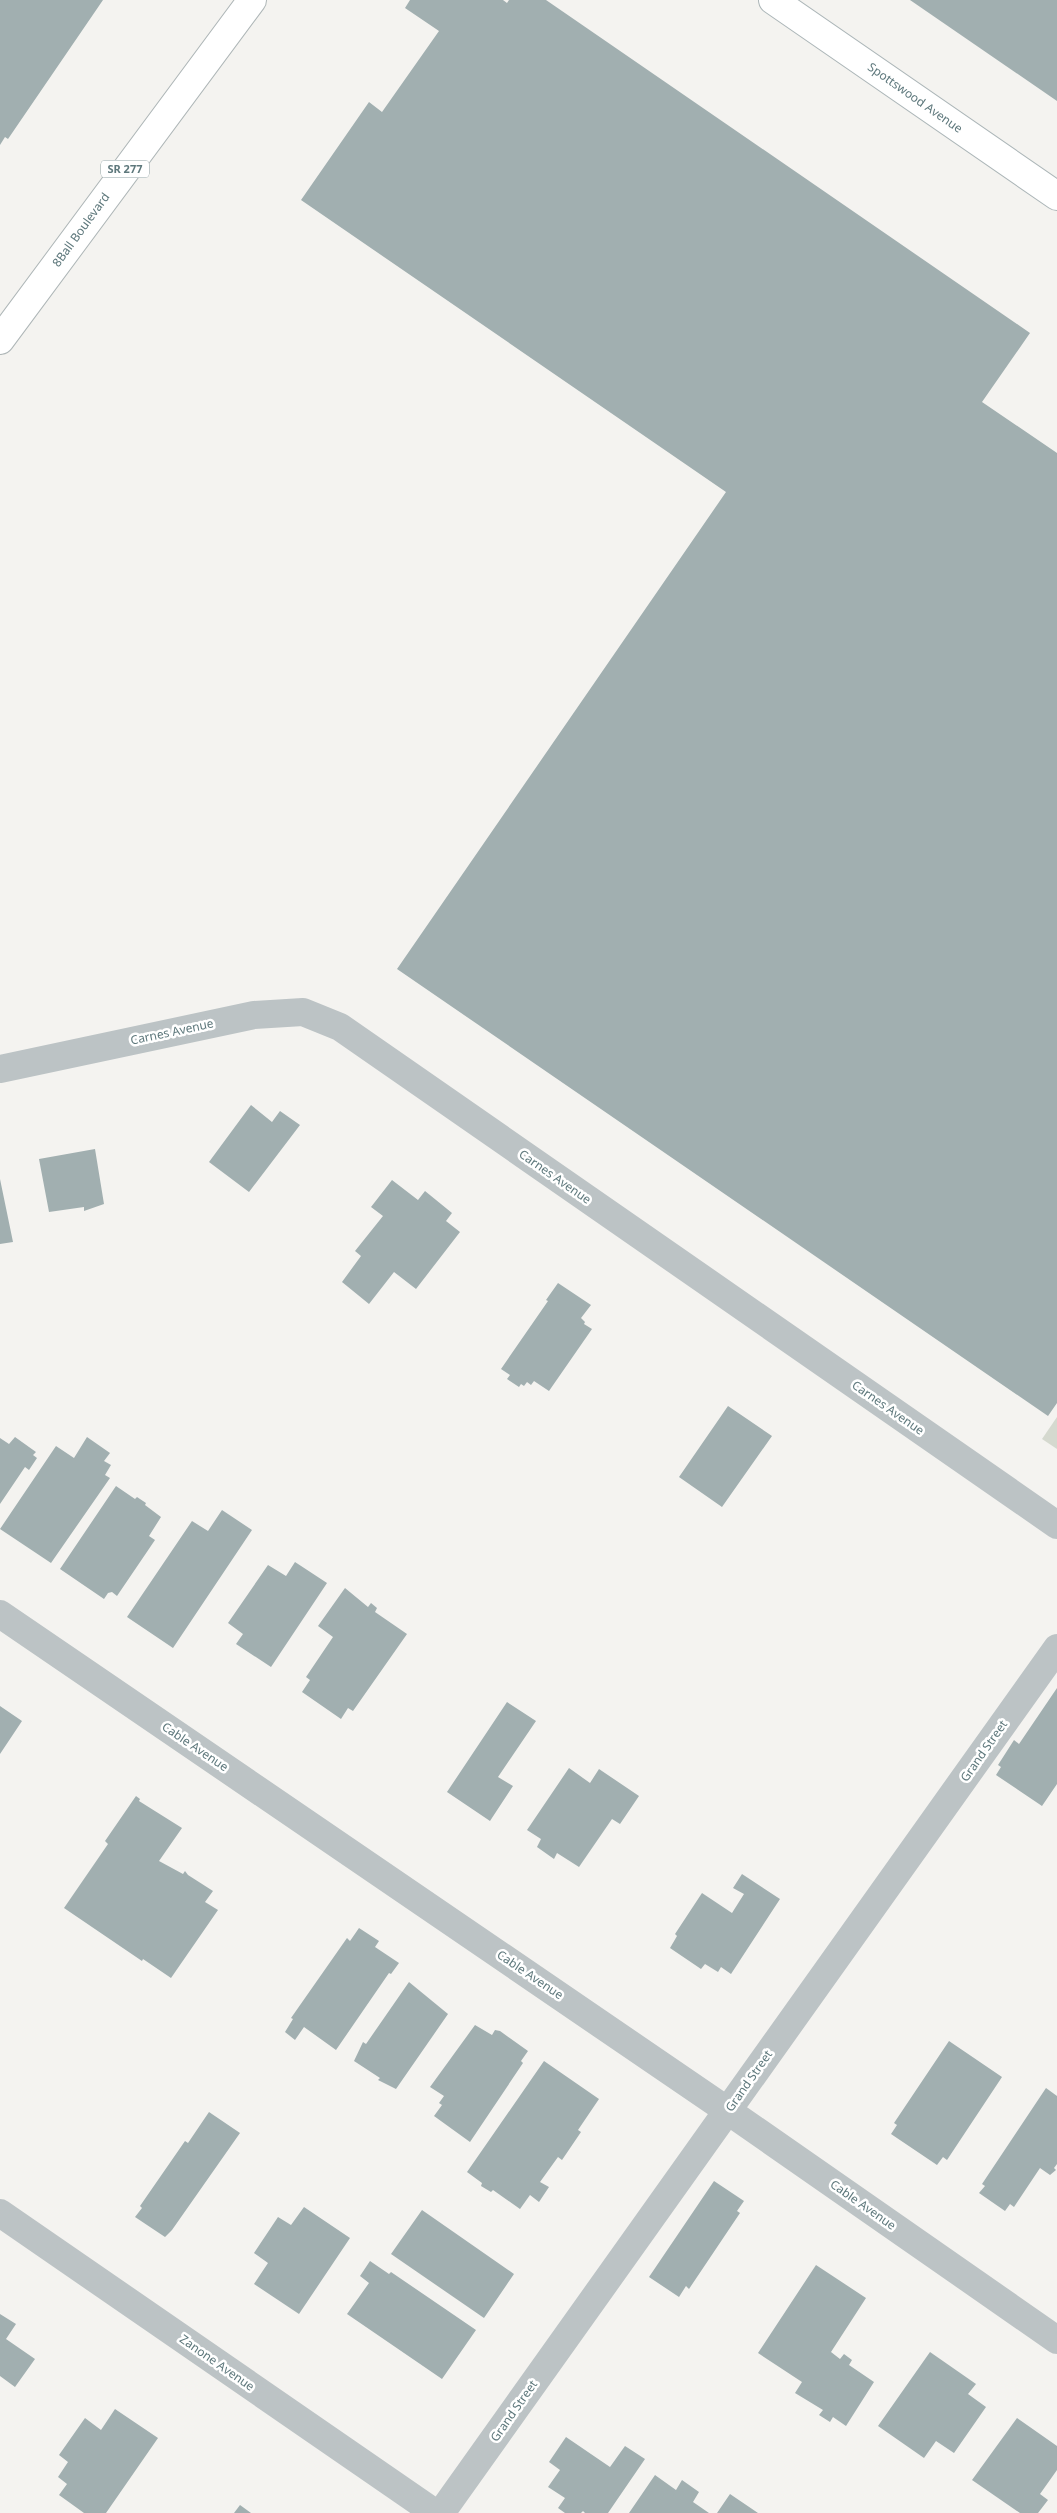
<svg xmlns="http://www.w3.org/2000/svg" width="1057" height="2513" font-family="'Noto Sans',sans-serif">
<style>
.green{fill:#d5d9cf}
.building{fill:#a1afb0}
.lines{fill:none;stroke-linecap:round;stroke-linejoin:round}
.secondary-casing{stroke:#acb6b8;stroke-width:30}
.primary-casing{stroke:#aeb6b7;stroke-width:30}
.street{stroke:#bcc3c5;stroke-width:28}
.secondary{stroke:#fff;stroke-width:28}
.primary{stroke:#fff;stroke-width:28}
.labels{text-anchor:middle;stroke-width:5;stroke-linejoin:round;paint-order:stroke}
.shield{fill:#fff;stroke:#8ea0a3;stroke-width:1}
.shield-label{font-size:11px;font-weight:bold;fill:#5e787c}
.street-label{font-size:12px;fill:#5e787c;stroke:#fff}
</style>
<rect width="100%" height="100%" fill="#f4f3f0"/>
<path class="green" d="M1057 1417V1449L1042 1439Z"/>
<path class="building" d="M0 0H103L8 139 5 137 0 145Z
M410 0H503L507 3 509 0H546L1030 333 982 402 1057 453V1403L1048 1416 397 969 726 492 301 200 369 102 382 112 439 31 405 8Z
M910 0H1057V101Z
M251 1105 272 1122 280 1111 300 1125 249 1192 209 1162Z
M95 1149 104 1204 84 1211V1207L49 1212 39 1159Z
M0 1179 13 1242 0 1244Z
M392 1180 418 1200 425 1191 452 1213 446 1221 460 1232 416 1289 394 1272 369 1304 342 1282 361 1256 355 1251 383 1216 371 1207Z
M558 1283 591 1305 581 1318 585 1322 584 1324 592 1329 549 1391 534 1381 531 1385 527 1382 524 1386 521 1384 519 1387 507 1379 510 1375 501 1369 548 1301 546 1300Z
M728 1406 772 1436 722 1507 679 1477Z
M15 1437 36 1452 33 1455 37 1458 29 1470 25 1467 0 1504V1438L9 1444Z
M87 1437 110 1453 104 1461 111 1465 105 1475 110 1478 51 1563 0 1529 56 1446 74 1458Z
M116 1486 135 1499 137 1497 146 1503 145 1505 161 1517 149 1536 155 1540 117 1596 112 1592 108 1593 104 1599 60 1569Z
M222 1510 252 1530 173 1648 127 1617 192 1521 208 1531Z
M295 1562 327 1583 271 1667 236 1644 243 1634 228 1623 268 1565 286 1576Z
M345 1588 368 1607 371 1603 377 1608 375 1612 407 1634 353 1711 348 1708 341 1719 302 1692 310 1680 306 1677 333 1637 318 1626Z
M1057 1688V1784L1042 1806 996 1775 1001 1767 998 1765 1014 1740 1019 1744Z
M507 1702 536 1721 498 1777 513 1786 490 1821 447 1792Z
M0 1706 22 1721 0 1754Z
M569 1768 590 1783 599 1769 639 1796 620 1824 612 1819 579 1867 557 1853 554 1859 537 1847 541 1839 527 1830Z
M136 1796 140 1799 139 1801 182 1828 159 1861 183 1874 185 1871 188 1875 213 1891 205 1902 218 1910 171 1978 143 1959 142 1961 64 1908 108 1844 105 1841Z
M742 1874 780 1899 731 1974 721 1967 718 1972 705 1964 701 1969 670 1948 677 1936 675 1934 702 1893 732 1913 744 1894 733 1888Z
M359 1928 379 1941 375 1947 399 1963 391 1974 389 1973 336 2050 304 2027 295 2040 285 2032 293 2019 291 2018 347 1938 350 1941Z
M409 1982 448 2014 396 2089 378 2080 380 2078 354 2061 363 2042 366 2044Z
M475 2025 492 2035 495 2030 500 2031 528 2051 521 2061 523 2063 470 2142 434 2116 442 2105 439 2103 444 2096 430 2087Z
M949 2041 1002 2077 947 2160 943 2157 937 2165 891 2134 897 2125 894 2123Z
M544 2061 599 2099 578 2130 581 2132 562 2160 558 2157 540 2182 549 2187 539 2202 530 2195 520 2209 493 2190 491 2192 481 2186 482 2183 467 2172Z
M1046 2088 1057 2096V2164L1054 2168 1056 2170 1050 2175 1040 2168 1014 2207 1010 2204 1005 2211 979 2193 985 2186 982 2184Z
M209 2112 240 2133 172 2230 165 2237 135 2217 142 2208 140 2206 185 2141 188 2143Z
M714 2181 744 2201 737 2211 740 2213 689 2289 686 2286 679 2297 649 2277Z
M304 2207 350 2238 299 2314 254 2284 268 2263 254 2253 278 2217 291 2225Z
M422 2210 514 2274 484 2318 391 2254Z
M370 2261 389 2274 391 2272 476 2330 442 2379 347 2314 369 2283 360 2276Z
M816 2265 866 2298 831 2352 840 2359 844 2354 852 2360 849 2365 874 2382 846 2426 833 2417 830 2422 819 2415 823 2410 795 2393 802 2382 758 2353Z
M0 2314 16 2324 6 2339 35 2359 15 2387 0 2376Z
M930 2352 976 2384 968 2394 986 2407 954 2453 936 2441 924 2458 878 2426Z
M115 2409 158 2438 106 2513H84L59 2495 67 2484 58 2477 68 2462 59 2455 85 2418 101 2430Z
M1017 2418 1057 2446V2470L1040 2494 1048 2500 1038 2513H1020L972 2480Z
M566 2437 610 2467 625 2446 645 2459 608 2513H585L583 2511 581 2513H565L558 2508 565 2498 548 2487 560 2470 549 2462Z
M655 2475 676 2490 682 2480 699 2492 693 2502 709 2513H629Z
M730 2494 758 2513H717Z
M240 2505 251 2513H234Z"/>
<g class="lines">
<defs>
<path id="secondary" d="M773 0 1057 196"/>
<path id="primary" d="M0 340 252 0"/>
</defs>
<use href="#secondary" class="secondary-casing"/>
<use href="#primary" class="primary-casing"/>
<path class="street" d="M0 1069 254 1015 303 1012 340 1027 1057 1525
M0 1614 728 2111 1057 2340
M0 2213 435 2513
M441 2513 1057 1648"/>
<use href="#secondary" class="secondary"/>
<use href="#primary" class="primary"/>
</g>
<g class="labels">
<rect class="shield" x="101" y="160.5" width="48" height="17" rx="4"/>
<g class="shield-label">
<text x="125" y="173">SR 277</text>
</g>
<g class="street-label">
<text transform="translate(915 98) rotate(35)" y="4">Spottswood Avenue</text>
<text transform="translate(81 230) rotate(-54)" y="4">8Ball Boulevard</text>
<text transform="translate(172 1032) rotate(-12)" y="4">Carnes Avenue</text>
<text transform="translate(555 1177) rotate(35)" y="4">Carnes Avenue</text>
<text transform="translate(888 1408) rotate(35)" y="4">Carnes Avenue</text>
<text transform="translate(195 1747) rotate(34)" y="4">Cable Avenue</text>
<text transform="translate(984 1751) rotate(-55)" y="4">Grand Street</text>
<text transform="translate(530 1975) rotate(34)" y="4">Cable Avenue</text>
<text transform="translate(749 2081) rotate(-55)" y="4">Grand Street</text>
<text transform="translate(863 2205) rotate(35)" y="4">Cable Avenue</text>
<text transform="translate(217 2363) rotate(35)" y="4">Zanone Avenue</text>
<text transform="translate(514 2411) rotate(-55)" y="4">Grand Street</text>
</g>
</g>
</svg>
